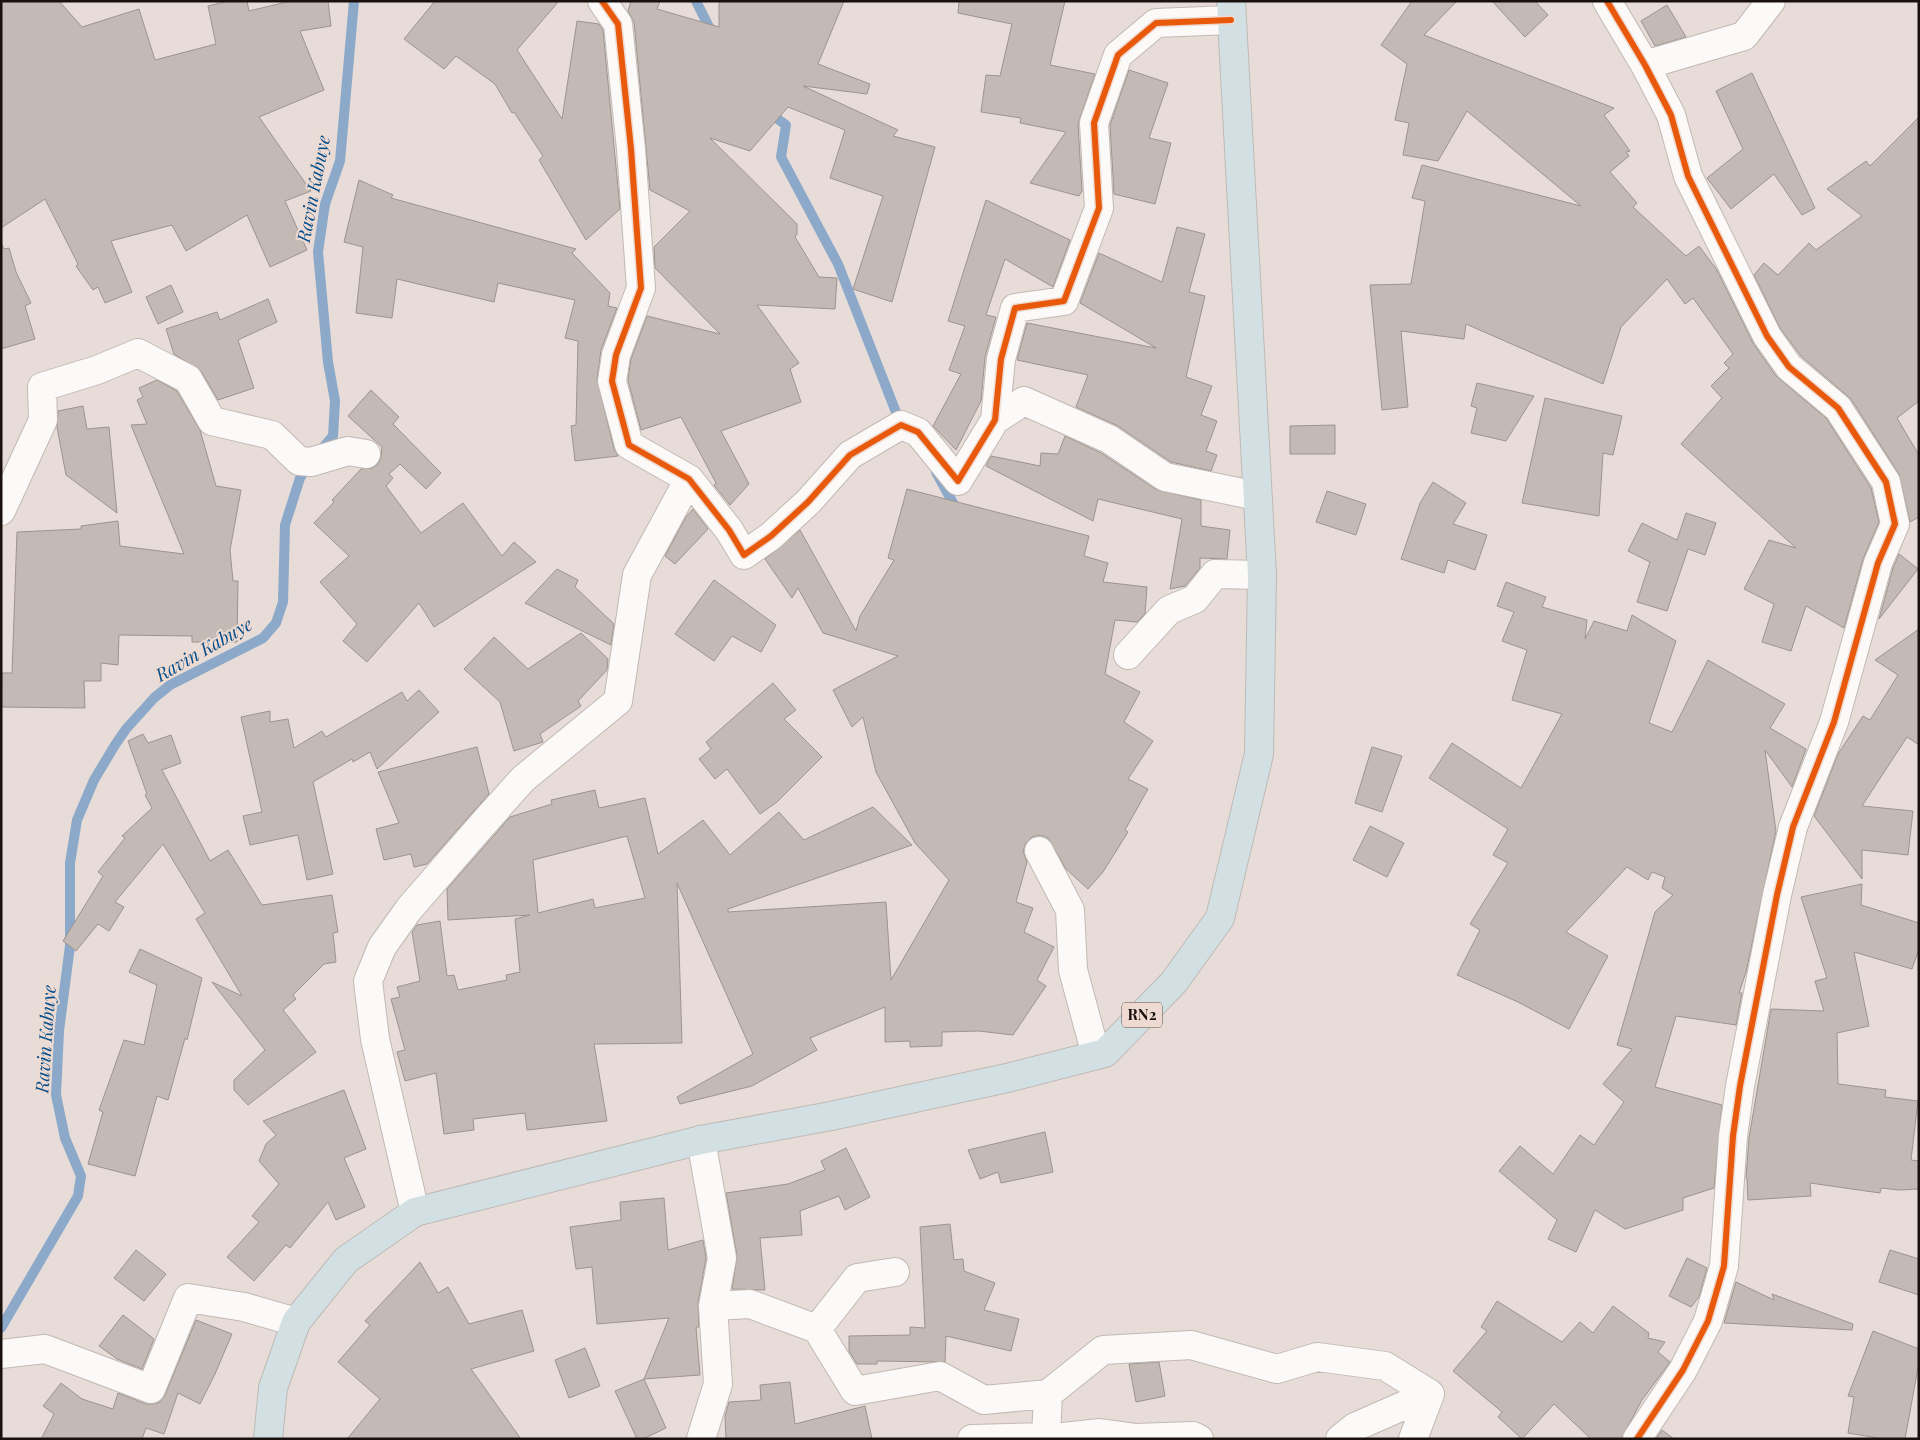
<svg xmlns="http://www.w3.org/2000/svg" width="1920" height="1440" font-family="'Playfair Display',serif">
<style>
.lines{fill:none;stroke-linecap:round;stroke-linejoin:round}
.stream{stroke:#8ca9ca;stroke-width:10}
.building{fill:#c3bab6;stroke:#9c9490;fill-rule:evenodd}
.street-casing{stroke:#c2b9b4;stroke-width:30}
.highway-casing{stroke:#bfbab7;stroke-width:30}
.street{stroke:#fbfaf9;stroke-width:28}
.highway{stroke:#d3e0e3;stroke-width:28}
.cycleway-casing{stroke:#eedad0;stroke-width:9}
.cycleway{stroke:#e8590c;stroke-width:6}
.labels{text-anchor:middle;stroke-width:4;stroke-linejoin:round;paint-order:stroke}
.shield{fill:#eedad0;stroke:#584d48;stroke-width:1}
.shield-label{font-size:15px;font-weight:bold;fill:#18110e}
.water-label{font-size:18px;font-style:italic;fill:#024e8c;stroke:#eedad0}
</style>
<rect width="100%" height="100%" fill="#e7dcd7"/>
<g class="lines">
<path class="stream" d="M696 1 713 35
M768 112 786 125 781 157 838 264 901 425
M319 452 333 436 335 401 328 362 318 252 325 204 340 161 354 1
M936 472 958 512
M1 1328 78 1196 81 1176 65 1138 56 1095 59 1031 70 946V863L77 820 94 780 115 745 126 729 154 698 170 685 263 638 276 623 283 602 285 525 300 478 308 466"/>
</g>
<path class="building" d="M1 1H59L82 27 139 9 155 60 216 44 208 6 229 1H247L249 11 291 1H328L331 26 300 31 324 90 259 117 311 191 285 201 307 250 270 267 247 215 186 251 172 225 111 241 132 292 105 303 98 287 93 290 76 266 78 264 45 199 1 228Z
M435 1H559L517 50 562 119 577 21 599 24 603 30 620 209 586 240 539 160 543 156 514 112 512 113 495 84 456 56 444 69 404 39Z
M631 1H660L657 9 719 27V1H844L818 64 870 84 867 94 803 86 898 130 893 136 935 147 892 302 853 289 883 196 830 178 845 130 788 107 750 151 710 138 797 224V234L795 237 819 277 837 278 835 309 757 305 799 363 790 369 801 402 721 431 749 484 730 505 714 485 716 483 681 417 641 430 628 380 631 359 647 316 720 334 655 268 654 247 690 211 650 190 634 22 628 11Z
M959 1H1065L1050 65 1095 74 1078 124 1082 191 1079 196 1030 183 1066 132 1020 123 1021 118 981 112 986 75 1000 76 1012 24 958 13Z
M1412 1H1457L1424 35 1614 108 1604 115 1630 151 1626 152 1629 156 1610 172 1637 203 1633 207 1686 256 1699 246 1717 270 1753 343 1776 376 1826 418 1871 488 1879 522 1863 559 1844 628 1806 606 1791 651 1762 642 1774 604 1744 589 1769 540 1796 548 1681 444 1722 398 1711 386 1729 368 1724 363 1733 354 1693 298 1685 304 1667 279 1621 327 1603 384 1466 324 1464 339 1401 331 1408 407 1382 410 1370 285 1411 284 1425 201 1412 198 1422 165 1581 206 1467 111 1438 161 1403 155 1409 123 1395 120 1407 64 1381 45Z
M1492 1H1535L1548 15 1525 37Z
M1667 5 1686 37 1655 46 1641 21Z
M1129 70 1168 83 1149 138 1171 143 1155 204 1114 194 1110 125Z
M1752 73 1815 208 1802 215 1774 174 1731 209 1707 178 1743 149 1716 91Z
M1919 117V401L1897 418 1919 455V517L1910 522 1899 474 1851 399 1801 356 1780 328 1754 275 1764 263 1778 275 1809 243 1816 250 1862 216 1827 189 1866 161 1870 166Z
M359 180 393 195 391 198 576 249 572 253 610 293 608 306 617 308 601 350 597 379 614 449 618 456 575 461 571 426 576 425 578 341 565 338 575 300 498 283 494 302 397 279 392 318 356 313 363 247 344 242Z
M986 200 1070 240 1053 287 1005 259 986 315 996 317 985 357 981 401 956 450 933 426 961 374 949 370 965 326 948 321Z
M1177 227 1205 234 1189 292 1205 296 1186 377 1212 386 1201 415 1217 421 1206 451 1217 455 1211 471 1171 462 1118 426 1076 407 1088 375 1017 360 1027 323 1156 348 1080 303 1099 253 1162 282Z
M1 242 4 249 9 248 16 272 31 303 25 306 35 339 1 349Z
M171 285 183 312 158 324 146 297Z
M268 299 277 322 238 340 254 388 218 400 201 371 174 354 166 329 217 312 220 320Z
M157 380 177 391 200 430 216 486 241 490 230 550 233 581H238L237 642H192V636L119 635 118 665 101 663V681H84L85 708 1 707 2 673H12L17 532 81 529V526L118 521 120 546 184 554 131 425 147 424 137 400 143 397 139 388Z
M1477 383 1534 396 1506 441 1471 433 1477 408 1471 406Z
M371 390 399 417 393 424 441 473 426 489 400 464 389 474 393 478 386 486 421 533 463 503 502 556 514 542 536 562 434 627 419 603 367 662 343 641 357 624 320 582 349 556 314 523 334 502 332 500 361 469 372 468 378 464 381 457 382 447 348 416Z
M1545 398 1622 416 1613 455 1603 453 1599 516 1522 503Z
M83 406 87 429 109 427 117 513 66 475 57 427 58 411Z
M1335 425V454H1290V426Z
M1065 436 1101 453 1157 490 1201 500V526L1230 530 1227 559 1200 558V568L1185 586 1170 589 1182 519 1098 499 1093 521 986 466 991 456 1040 466 1041 453 1058 454Z
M1433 482 1466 503 1453 524 1487 535 1475 570 1448 560 1444 573 1401 559 1420 503Z
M907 489 1089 536 1084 556 1108 563 1103 582 1147 587 1145 614 1137 622 1115 620 1105 674 1140 692 1124 722 1153 741 1128 779 1148 789 1125 830 1128 832 1103 872 1088 889 1066 869 1048 838 1040 835 1032 837 1026 843 1023 851 1027 862 1016 902 1033 908 1024 932 1054 947 1037 980 1046 986 1013 1035 979 1031 942 1032V1046L910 1047V1041L885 1042V1007L810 1038 817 1050 752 1086 680 1104 677 1097 753 1054 677 883 682 1043 594 1044 607 1121 527 1130 525 1113 473 1119 474 1130 444 1134 436 1073 405 1081 397 1052 405 1050 391 999 400 997 397 987 420 981 412 932 417 925 440 921 447 976 454 975 458 990 507 980 506 975 520 972 515 919 530 915 448 920 447 889 510 817 552 804 551 800 595 790 599 808 645 798 658 854 703 820 730 855 779 812 804 840 873 807 912 845 728 909V912L886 902 891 980 949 880 915 843 876 772 863 717 852 727 833 690 898 656 823 633 798 588 792 598 765 559 800 530 856 631 860 616 894 560 888 558ZM627 836 645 898 595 908 593 899 538 913 533 860Z
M1327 491 1366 504 1356 535 1316 522Z
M693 509 708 529 675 564 665 556 686 517Z
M1686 513 1716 523 1705 555 1688 549 1667 611 1637 602 1650 562 1628 551 1642 523 1677 540Z
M1899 554 1918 569 1879 619 1893 568Z
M557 569 578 580 575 587 614 624 611 645 525 603Z
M714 580 776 625 761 652 732 636 714 661 675 634Z
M1506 582 1546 597 1542 607 1587 620 1585 639 1594 621 1627 631 1632 615 1676 641 1649 723 1672 732 1708 660 1785 704 1770 728 1806 749 1792 787 1765 750 1776 831 1746 972 1739 993H1742L1736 1025 1676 1016 1655 1087 1722 1105 1714 1188 1683 1198V1210L1625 1229 1595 1210 1576 1252 1548 1239 1557 1220 1499 1171 1520 1146 1553 1174 1580 1135 1594 1145 1624 1102 1603 1084 1632 1049 1617 1045 1655 912 1673 895 1662 888 1665 877 1652 872 1648 880 1627 867 1566 932 1608 956 1569 1029 1518 1002 1457 975 1480 930 1470 924 1508 863 1493 855 1508 829 1429 778 1452 743 1521 788 1562 714 1512 700 1527 650 1502 641 1514 612 1497 606Z
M1919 629V745L1907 737 1862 806 1913 811 1908 855 1862 850V879L1814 816 1838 754 1863 716 1870 720 1898 675 1875 660Z
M581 633 608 659 607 670 578 701 581 706 540 734 543 742 514 751 500 702 464 669 494 637 528 669Z
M773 683 796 710 784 719 822 757 777 802 760 814 727 769 715 779 699 759 711 749 706 742Z
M419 690 439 712 377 769 370 752 353 762 352 759 313 782 333 874 307 880 298 835 250 845 243 816 262 812 241 717 270 711V722L288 719 294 748 322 731 326 737 402 692 407 701Z
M143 734 148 743 171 735 181 763 162 770 210 861 228 850 262 905 332 895 338 932 333 933 336 962 324 964 293 995 296 999 283 1010 316 1052 248 1105 234 1090V1080L265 1050 212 982 242 996 196 919 205 913 163 844 115 902 124 907 109 931 98 924 76 951 63 941 103 876 98 872 125 838 122 836 152 808 145 795 147 794 128 741Z
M477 747 489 794 427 864 414 867 411 854 384 860 376 829 399 823 378 772Z
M1372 747 1402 756 1382 812 1355 803Z
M1370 826 1404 843 1387 877 1353 860Z
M1862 884 1861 905 1919 923V949L1912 969 1854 952 1869 1026 1837 1033 1838 1084 1886 1090 1885 1097 1918 1101 1911 1160 1919 1161V1189L1899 1190 1881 1188 1880 1193 1810 1183 1811 1196 1748 1200 1747 1178H1746L1749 1138 1771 1009 1824 1011 1815 981 1827 978 1801 897Z
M140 949 202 978 187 1040 185 1038 168 1100 157 1096 135 1176 88 1164 103 1112 99 1110 124 1040 144 1045 157 985 129 972Z
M344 1090 366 1149 344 1158 365 1207 336 1220 328 1202 290 1248 286 1245 254 1281 227 1257 259 1222 252 1216 279 1184 259 1161 266 1144 276 1135 263 1121Z
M1045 1132 1053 1172 1001 1183 998 1172 980 1179 968 1150Z
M846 1148 870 1197 845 1210 839 1196 800 1211 802 1235 760 1238 765 1290 732 1289 737 1256 726 1193 788 1184 825 1170 821 1161Z
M664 1198 668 1250 703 1240 706 1258 698 1303 699 1327H696L700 1375 644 1379 669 1318 597 1324 592 1267 576 1269 570 1227 621 1220 620 1202Z
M950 1224 954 1260 963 1259 964 1271 995 1283 984 1310 1019 1319 1011 1351 946 1336 945 1362 877 1361V1364H857L849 1351V1336L910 1335V1327L925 1328 920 1227Z
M136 1250 166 1274 144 1301 114 1278Z
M1890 1250 1919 1259V1295L1879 1282Z
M1687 1258 1707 1268 1699 1297 1691 1307 1669 1296Z
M420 1262 438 1293 448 1287 469 1324 522 1310 534 1351 471 1369 521 1439H347L380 1399 338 1362 370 1325 365 1321Z
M1736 1282 1774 1300 1772 1294 1853 1324 1852 1330 1724 1323Z
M1497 1301 1562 1342 1580 1322 1593 1333 1613 1306 1649 1333 1648 1338 1665 1342 1658 1352 1670 1362 1642 1400 1621 1439H1591L1554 1404 1522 1439 1498 1417 1502 1412 1453 1371 1487 1331 1481 1327Z
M123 1315 154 1339 142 1369 117 1359 99 1346Z
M196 1320 232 1334 215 1374 200 1404 178 1393 164 1434 146 1428 142 1439H41L54 1414 43 1406 61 1383 82 1399 113 1409 118 1393 146 1404H153L160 1402 165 1395Z
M1873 1331 1919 1349V1362L1905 1439H1883L1848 1433 1854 1397 1848 1396Z
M585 1348 600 1386 569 1398 555 1360Z
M1159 1362 1165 1396 1136 1402 1129 1364Z
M644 1379 666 1428 643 1439H637L615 1391Z
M790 1382 795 1424 865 1406 872 1439H726L725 1416 729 1402 761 1400 760 1385Z
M1662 1430 1674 1439H1656Z"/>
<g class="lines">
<defs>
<path id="street" d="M602 1 618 24 631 149 641 288 616 355 612 381 629 445 689 479 729 530 744 555 771 536 808 502 850 455 901 425 918 432 958 481 995 420 1001 359 1015 308 1064 301 1099 208 1094 123 1118 55 1156 23 1231 20
M1607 1 1645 65 1671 115 1688 176 1767 336 1789 367 1838 408 1886 482 1895 524 1878 563 1834 722 1793 827 1777 895 1740 1086 1733 1136 1724 1266 1708 1321 1683 1370 1637 1439
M1645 65 1744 36 1771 1
M995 420 1024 401 1109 439 1165 477 1257 496
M1 511 43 420 42 387 97 370 138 353 188 379 212 421 272 435 299 461 311 462 348 451 366 454
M1128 655 1169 610 1195 599 1215 574 1262 575
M1039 851 1070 910 1073 970 1096 1055
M701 1140 722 1258 713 1306 718 1384 701 1439
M415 1212 375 1039 368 981 382 947 409 909 482 825 523 779 618 701 637 575 689 479
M713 1306 750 1304 817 1329 857 1278 895 1272
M817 1329 855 1391 940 1376 984 1400 1048 1394
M1 1354 45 1349 151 1389 188 1298 244 1307 296 1322
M972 1439 1046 1437 1048 1394 1103 1350 1191 1345 1277 1369 1317 1357 1385 1366 1430 1394 1413 1439
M1046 1439 1100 1433 1136 1438 1193 1436 1199 1439
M1340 1439 1355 1427 1430 1394"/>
<path id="highway" d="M268 1439 273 1388 296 1322 346 1260 415 1212 701 1140 831 1116 1007 1078 1105 1053 1174 982 1220 918 1259 754 1262 575 1231 1"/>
</defs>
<use href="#street" class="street-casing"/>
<use href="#highway" class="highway-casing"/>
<use href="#street" class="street"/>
<use href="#highway" class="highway"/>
<defs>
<path id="cycleway" d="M602 1 618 24 631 149 641 288 616 355 612 381 629 445 689 479 729 530 744 555 771 536 808 502 850 455 901 425 918 432 958 481 995 420 1001 359 1015 308 1064 301 1099 208 1094 123 1118 55 1156 23 1231 20
M1607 1 1645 65 1671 115 1688 176 1767 336 1789 367 1838 408 1886 482 1895 524 1878 563 1834 722 1793 827 1777 895 1740 1086 1733 1136 1724 1266 1708 1321 1683 1370 1637 1439"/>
</defs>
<use href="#cycleway" class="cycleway-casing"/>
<use href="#cycleway" class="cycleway"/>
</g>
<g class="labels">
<rect class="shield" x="1122" y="1002.5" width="40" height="25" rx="4"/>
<g class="shield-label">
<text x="1142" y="1020">RN2</text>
</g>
<g class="water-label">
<text transform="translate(314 189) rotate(-79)" y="6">Ravin Kabuye</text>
<text transform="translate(204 650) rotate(-30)" y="6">Ravin Kabuye</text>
<text transform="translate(46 1039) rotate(-86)" y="6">Ravin Kabuye</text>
</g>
</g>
<rect width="1920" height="1440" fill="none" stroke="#18110e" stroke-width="5"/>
</svg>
